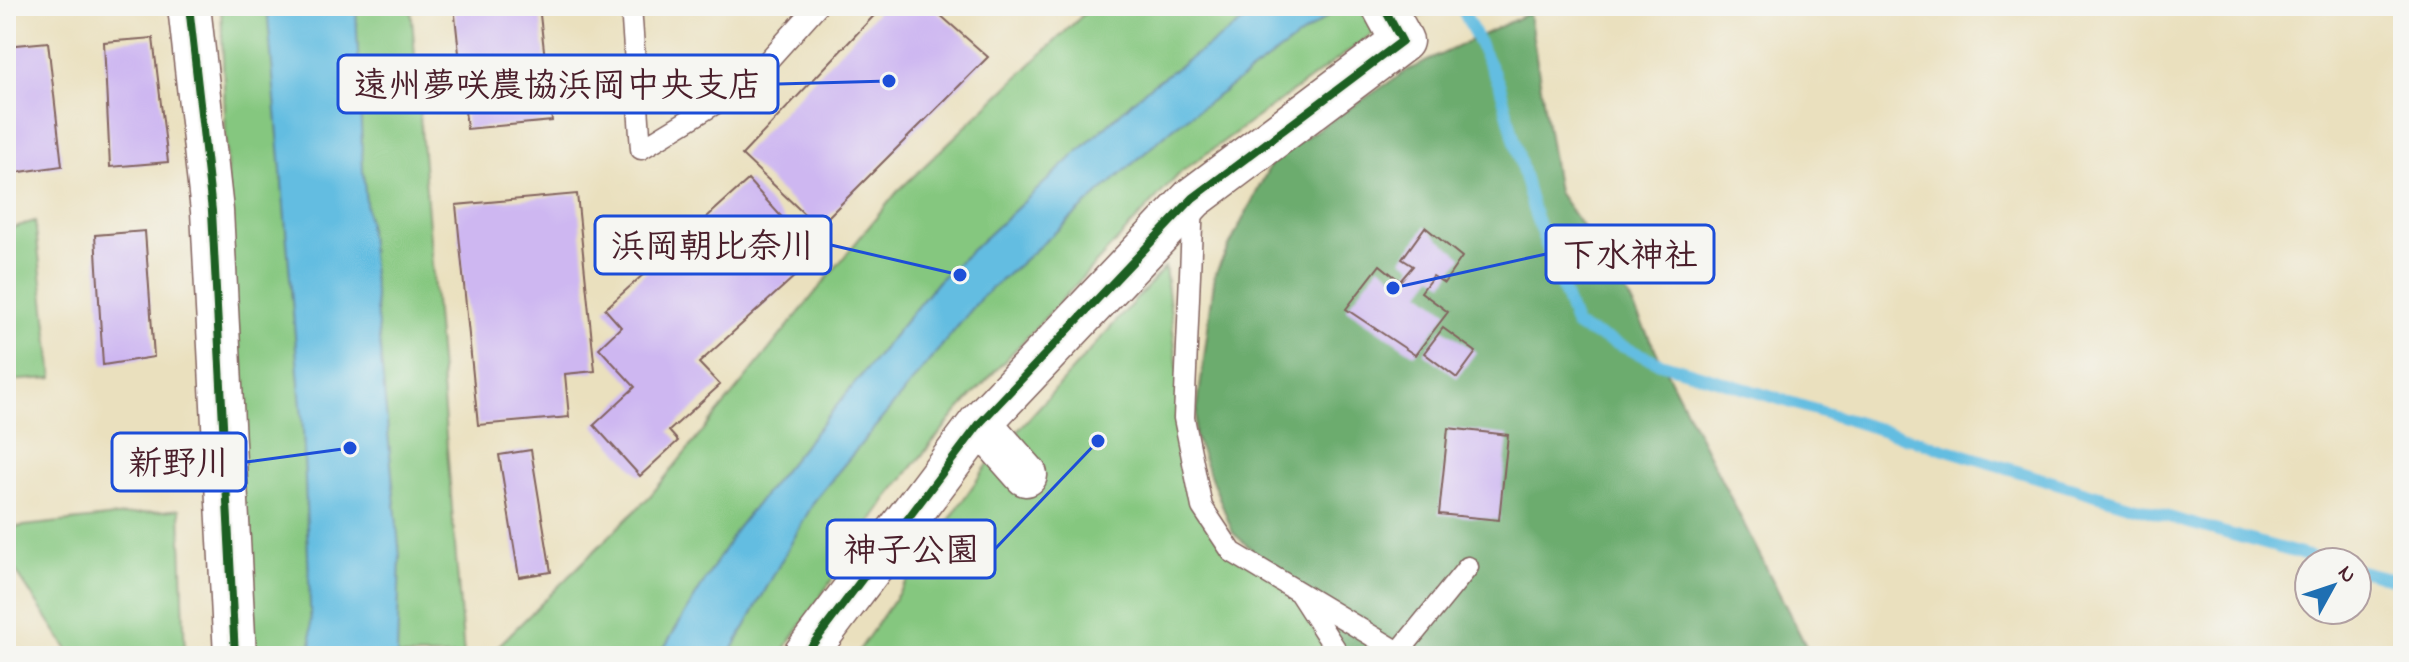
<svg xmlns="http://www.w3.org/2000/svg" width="2409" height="662" font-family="'Indie Flower','Klee One',sans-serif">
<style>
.green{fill:#85c77f;stroke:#687355;stroke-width:2}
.forest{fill:#6cac6e;stroke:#5b664c;stroke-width:2}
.water{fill:#63bde1;stroke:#566e86;stroke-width:2}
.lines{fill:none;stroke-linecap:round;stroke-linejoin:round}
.stream{stroke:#63bde1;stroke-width:12}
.building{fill:#ceb7f1}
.lane-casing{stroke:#82635e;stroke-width:23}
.street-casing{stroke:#82635e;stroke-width:45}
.lane{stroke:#fff;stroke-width:20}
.street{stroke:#fff;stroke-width:42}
.cycleway-casing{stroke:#f6f6f2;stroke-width:13}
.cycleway{stroke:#1b5e20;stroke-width:8}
.leader{fill:none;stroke:#1d4ed8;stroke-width:3}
.callout-dot{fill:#1d4ed8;stroke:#f6f6f2;stroke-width:3}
.callout{fill:#f6f6f2;stroke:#1d4ed8;stroke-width:3}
.callout-label{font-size:34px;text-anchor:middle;font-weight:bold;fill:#4a1f2b}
</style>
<rect width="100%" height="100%" fill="#f6f6f2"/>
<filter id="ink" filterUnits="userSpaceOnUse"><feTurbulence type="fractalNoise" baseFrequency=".0125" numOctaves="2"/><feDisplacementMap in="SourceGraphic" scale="16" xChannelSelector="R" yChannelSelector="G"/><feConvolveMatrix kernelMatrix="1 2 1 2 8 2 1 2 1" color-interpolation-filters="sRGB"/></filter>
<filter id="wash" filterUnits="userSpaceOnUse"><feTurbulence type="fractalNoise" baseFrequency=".006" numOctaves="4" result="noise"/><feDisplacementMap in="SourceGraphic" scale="32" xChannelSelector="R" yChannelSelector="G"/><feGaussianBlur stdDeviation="1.8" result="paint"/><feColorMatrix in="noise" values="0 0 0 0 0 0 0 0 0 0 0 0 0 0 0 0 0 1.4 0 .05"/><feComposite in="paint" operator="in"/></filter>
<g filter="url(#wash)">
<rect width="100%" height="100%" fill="#eae0be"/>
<path class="green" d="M221 6H411L464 656H245Z
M1092 6H1447L1374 33 1181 172 957 412 888 497 780 656H488L651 495 897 192Z
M35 221 53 378 6 381V226L8 229Z
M1165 267 1184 418 1202 507 1232 552 1298 591 1324 650 1316 656H855L988 464Z
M180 509 185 656H72L6 556V528Z"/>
<path class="forest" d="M1529 13 1558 192 1619 278 1811 656H1316L1324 649 1298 591 1233 533 1194 434 1215 274 1274 158 1408 70Z"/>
<path class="water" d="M267 6H356L363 171 400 557 397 656H312L303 431Z
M1266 6H1342L1173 128 981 298 815 500 729 656H659L737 528 938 281 1146 89Z"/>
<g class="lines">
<path class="stream" d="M1461 6 1500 86 1533 209 1576 326 1660 363 2182 521 2330 562
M2357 570 2403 582"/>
</g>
<g id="blocks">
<path class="building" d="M454 6H539L552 121 467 129Z
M883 6H930L988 57 818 227 742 155Z
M153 38 168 162 110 167 104 42Z
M48 42 62 166 6 174V46Z
M748 180 817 256 699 363 720 385 669 431 678 441 640 476 594 425 635 387 599 348 621 327 605 309Z
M577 194 595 371 565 374 569 417 478 425 456 205Z
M1425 227 1462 257 1444 283 1433 276 1421 292 1448 312 1415 355 1346 309 1380 265 1400 281 1413 266 1402 259Z
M145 231 154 357 103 365 95 235Z
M1443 328 1476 352 1457 378 1424 353Z
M1448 428 1508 435 1499 520 1439 514Z
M531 450 551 572 519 577 499 455Z"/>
</g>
</g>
<g filter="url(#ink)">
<use href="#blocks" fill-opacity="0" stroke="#82635e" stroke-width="2"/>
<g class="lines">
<defs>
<path id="lane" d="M631 6 641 149 746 85 817 6
M1193 202 1184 418 1202 507 1232 552 1399 652 1468 567
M1300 594 1340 656"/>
<path id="street" d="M189 6 212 211 235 656
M980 423 1026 475
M804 656 980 423 1193 198 1402 41 1383 6"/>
</defs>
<use href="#lane" class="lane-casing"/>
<use href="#street" class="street-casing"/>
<use href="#lane" class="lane"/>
<use href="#street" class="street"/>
<defs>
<path id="cycleway" d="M189 6 212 211 235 656
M804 656 980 423 1193 198 1402 41 1383 6"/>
</defs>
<use href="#cycleway" class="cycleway-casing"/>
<use href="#cycleway" class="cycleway"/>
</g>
</g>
<path class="leader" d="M889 81L778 84M960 275L831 245M1393 288L1546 254M350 448L246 462M1098 441L995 549"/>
<g class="callout-dot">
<circle cx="889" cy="81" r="8"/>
<circle cx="960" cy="275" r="8"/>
<circle cx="1393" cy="288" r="8"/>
<circle cx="350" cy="448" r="8"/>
<circle cx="1098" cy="441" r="8"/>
</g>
<g class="callout">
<rect x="338" y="55" width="440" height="58" rx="8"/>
<rect x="595" y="216" width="236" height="58" rx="8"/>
<rect x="1546" y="225" width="168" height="58" rx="8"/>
<rect x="112" y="433" width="134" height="58" rx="8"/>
<rect x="827" y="520" width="168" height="58" rx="8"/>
</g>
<g class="callout-label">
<text x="558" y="96">遠州夢咲農協浜岡中央支店</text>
<text x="713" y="257">浜岡朝比奈川</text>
<text x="1630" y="266">下水神社</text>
<text x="179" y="474">新野川</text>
<text x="911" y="561">神子公園</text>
</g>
<rect width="2409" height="662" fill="none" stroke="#f6f6f2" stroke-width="32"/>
<g transform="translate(2333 586) rotate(50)"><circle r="38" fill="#f6f6f2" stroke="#b1a0a2" stroke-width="2"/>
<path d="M0-6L14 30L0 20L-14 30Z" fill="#1f6fb2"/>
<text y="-12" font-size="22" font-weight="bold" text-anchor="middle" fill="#4a1f2b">N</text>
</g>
</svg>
